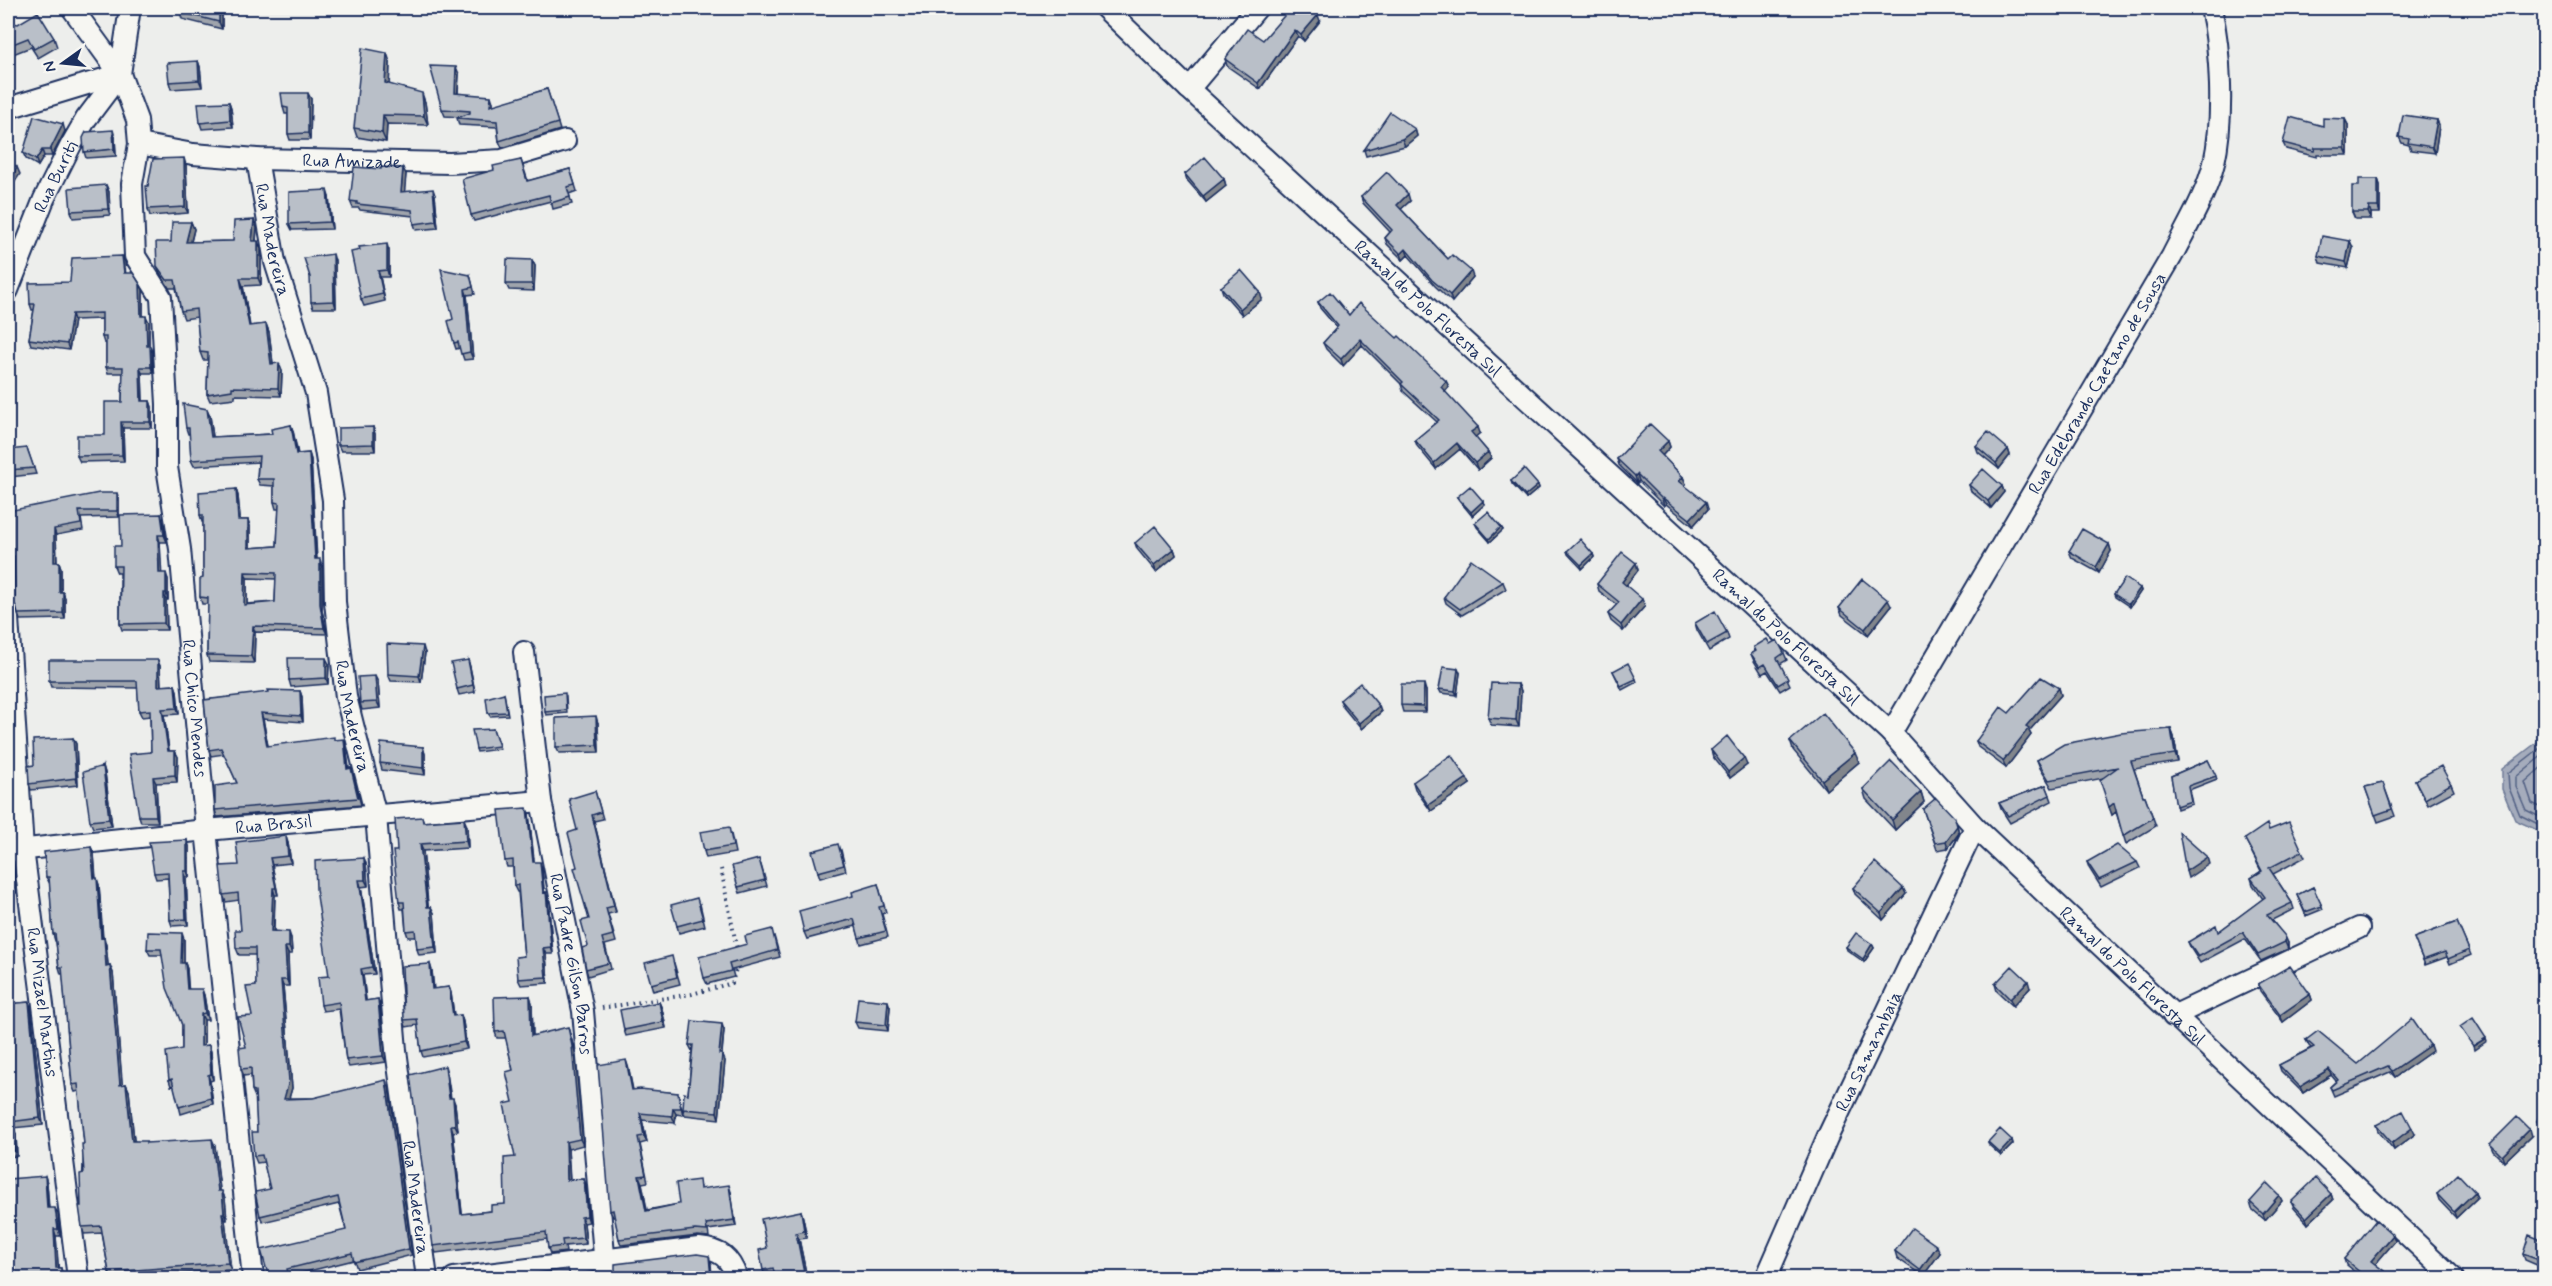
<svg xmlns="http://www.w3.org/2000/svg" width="2552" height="1286" font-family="Mynerve,sans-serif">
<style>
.water{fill:#a5acbc;stroke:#6e7a96;stroke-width:1.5}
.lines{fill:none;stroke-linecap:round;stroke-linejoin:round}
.shore{stroke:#526184;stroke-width:1.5}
.street-casing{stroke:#1b2f5e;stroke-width:24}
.path{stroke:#1b2f5e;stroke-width:4;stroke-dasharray:1.5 4.5;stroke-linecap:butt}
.street{stroke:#f6f6f2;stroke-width:20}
.wall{fill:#9fa4ac;stroke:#1b2f5e;stroke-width:1.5;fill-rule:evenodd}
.shaded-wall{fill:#82868c;stroke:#1b2f5e;stroke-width:1.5}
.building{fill:#b9bfc8;stroke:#1b2f5e;stroke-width:1.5;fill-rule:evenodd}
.labels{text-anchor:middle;stroke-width:6;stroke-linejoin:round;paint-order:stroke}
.street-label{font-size:18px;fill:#1b2f5e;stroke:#f6f6f2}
</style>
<rect width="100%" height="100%" fill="#edeeec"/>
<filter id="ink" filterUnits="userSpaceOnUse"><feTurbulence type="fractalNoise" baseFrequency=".0167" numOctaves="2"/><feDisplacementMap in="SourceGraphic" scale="12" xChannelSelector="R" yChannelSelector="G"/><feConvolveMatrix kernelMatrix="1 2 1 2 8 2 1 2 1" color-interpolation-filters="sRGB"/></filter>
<g filter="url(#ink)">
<path class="water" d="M2544 737V833L2515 820 2502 789V769Z"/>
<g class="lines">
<path class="shore" d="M2544 745 2508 773 2509 788 2520 815 2544 827
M2544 754 2516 777V787L2526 810 2544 819
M2544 765 2525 782 2532 803 2544 809"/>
<defs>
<g id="street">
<path id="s1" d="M72 8 120 74 137 120 139 144 132 184 135 256 161 297 167 404V467L180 549 206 830 253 1278"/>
<path id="s2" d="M1105 8 1189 89 1891 733 1975 827 2453 1278"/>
<path d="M1189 89 1257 8"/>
<path d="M8 108 120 74"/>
<path id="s3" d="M139 144 193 154 257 159 450 163 502 160 565 141"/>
<path id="s4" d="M257 159 275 262 316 393 333 500 335 602 346 697 376 816 396 1050 427 1278"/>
<path id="s5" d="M8 290 44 199 71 145 86 119 120 74 130 8"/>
<path id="s6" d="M8 618 23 849 78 1278"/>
<path id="s7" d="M524 652 541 801 583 1011 606 1278"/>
<path id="s8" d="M1891 733 2172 256C2187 226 2206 196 2214 163 2224 118 2221 52 2211 8"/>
<path id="s9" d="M8 851 206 830 541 801"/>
<path d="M2173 1016 2359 928"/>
<path d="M454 1278 699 1248C721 1250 730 1258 737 1278"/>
<path id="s10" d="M1766 1278 1827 1138 1975 827"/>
</g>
</defs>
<use href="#street" class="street-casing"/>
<path class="path" d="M721 869 737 949
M602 1008 692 994 732 983 737 965"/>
<use href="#street" class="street"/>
</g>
<path class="wall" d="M182 8H222V29L182 19 180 12Z
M1320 21 1304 41 1298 36 1260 89 1227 66 1225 59 1263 40Z
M8 22 54 38 57 47 38 58 31 47 8 56Z
M198 61 200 67 202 87 171 89 169 82Z
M390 62 389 84 425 102 428 125 387 124 386 142 357 137 354 128Z
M459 74 458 94 493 102V106L547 89 560 130 502 148 499 141 497 127 459 125 457 118 460 117 445 116 442 109Z
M311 99 310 140H290L288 134V114H285L283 107Z
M229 102 231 108 233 127 202 129 200 123Z
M2345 119 2348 125V155H2317V157L2286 149 2283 143 2323 126Z
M2437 120 2439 126 2435 153 2411 150 2409 145 2402 143 2399 137Z
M1415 129 1417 136 1405 146 1366 156 1364 150Z
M65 131 52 156H44L38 166 26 159 23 153Z
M115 137 116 156 86 158 84 152Z
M521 160 528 181 570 169 577 191 569 194 572 204 553 209 551 201 474 221 471 215 494 170Z
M186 165 188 213 150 216 148 209V186Z
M406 174 404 192 435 195 438 228 416 230 414 224 413 216 360 210 359 208H353L350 201Z
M1185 174 1224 179 1226 186 1206 202 1187 180Z
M2378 179 2380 185V213H2371V219H2355L2352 212 2359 186Z
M106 185 109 192 110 215 73 218 71 211Z
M329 197 332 229 292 230 289 224Z
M1361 197 1410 201 1401 209 1448 259 1473 277 1452 302 1435 286 1408 255 1403 260 1387 244 1385 238 1390 232 1363 203Z
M254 220 257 228 256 241 261 249V285L243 286 250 326 266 324 269 332 273 364 282 371 281 396 235 395V398L210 401 207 394 208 360H203L200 352 197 317 184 319 181 311 176 288H169L160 273 157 266 171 242 191 222 194 229 191 242 233 241Z
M2350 241 2353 248 2348 268 2320 263 2318 256Z
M389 251V277H380L385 301 364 306 361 299Z
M122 256 125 262V273L140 284 143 290V316L149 322V346L152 352 153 373H142L143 401H150L152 407V428H123L124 461 80 462 77 456 105 435 122 402 123 373H108L106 367V343H104L102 337V319L74 320 69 350 31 345 29 339 34 310H32L30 304Z
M532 260 535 266 534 291 509 290 506 284Z
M335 261 336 308H313L311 302Z
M470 275 475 294 467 295 473 359 464 360 460 348 456 349 454 343 453 319Z
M1221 287 1262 299 1242 315 1223 293Z
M1318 302 1349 315 1397 338 1446 381 1449 387 1445 392 1480 433 1475 437 1488 452 1491 458 1478 470 1460 449 1436 469 1417 446 1415 440 1437 422 1403 391 1401 384 1362 345 1343 366 1326 349 1323 343 1337 328 1320 308Z
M207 409 210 416 213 437 272 434 291 425 293 431 298 454 309 453 311 460 317 559 322 566V611L327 634 255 632 254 663 209 662 207 655 208 604H202L200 597 203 578V522H202L200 515 236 489 238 496 240 520H248L250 526V548L277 546 279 509H276L274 502V486L260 485 257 479 258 462 194 466 191 460 190 434H188L186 428ZM247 578 276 579 275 602 247 604Z
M373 427 375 434V451H341L338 445Z
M1668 441 1670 447 1662 456 1683 477 1686 484 1684 485 1708 509 1693 526 1666 504 1664 506 1639 481 1637 483 1619 465 1617 459Z
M1976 446 2008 449 2010 455 1999 469 1978 452Z
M27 448 36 474 10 477 8 467Z
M1511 481 1538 485 1539 488 1526 499 1512 484Z
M1969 485 2002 486 2004 492 1991 508 1971 491Z
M1457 497 1483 501 1485 504 1472 516 1459 500Z
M119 499V517L81 518 83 530 56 535 57 562H59L61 568V592H63L65 598V619L20 620 17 611 14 608H8V598L15 597 14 562H12L10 556V534Z
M161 514 163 521 167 542H160L161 573 168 579V600H166L167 630H122L120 624V573H117L114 566 121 546Z
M1475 523 1501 527 1503 530 1490 542 1477 527Z
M1135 543 1174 549 1176 555 1156 572 1137 549Z
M2109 544 2111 551 2099 573 2072 558 2069 551Z
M1567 551 1593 554 1594 557 1582 569 1568 554Z
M1636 563 1638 570 1626 586 1645 606 1623 631 1611 621 1608 614 1617 605 1599 591 1597 584Z
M1503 582 1506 589 1462 615 1446 603 1444 597Z
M2140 588 2141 591 2130 607 2115 597 2114 594Z
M1891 606 1868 635 1842 615 1839 608Z
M1695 623 1727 633 1729 639 1709 651 1697 630Z
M1770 644 1784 653 1787 660 1780 664 1790 685 1780 691 1767 671 1762 674 1754 661 1751 654 1755 652 1754 647Z
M425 653 421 682 391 681 388 674Z
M468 660 470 667 475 692 459 695 457 689Z
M329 664 328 684 291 687 289 680Z
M160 666 161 686 175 685 177 691 179 714 164 715 169 751H175L178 757 177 782 156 783 158 822H141L139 816 151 752 150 716 142 717 139 711 138 688 51 687 49 681Z
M1613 671 1636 679 1637 682 1622 690Z
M1460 673 1457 695 1441 693 1439 689Z
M378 682 380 708 362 710 360 703Z
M1518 684 1521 691 1519 727 1491 725 1488 718Z
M2059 688 2061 695 2029 731 2031 735 2006 768 1978 747 1976 741 2009 713Z
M300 691 302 697 303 722 263 719 268 746 335 740 346 745 349 768H351L353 774 361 805 217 817 215 810 237 783 224 754 211 756 209 750 204 700Z
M1426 691V712H1403L1401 705Z
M504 693 508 715 490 716 488 713Z
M566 696 567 713 546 715 545 712Z
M1340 700 1381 712 1361 729 1343 707Z
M598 723 599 752 559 753 556 747Z
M493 729 500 749 477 752 476 749Z
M2171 729 2174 737 2178 762 2134 769 2143 796H2145L2156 826 2126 844 2116 812 2112 815 2103 778 2052 788 2040 768 2037 760Z
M73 738 76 744 78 785 31 790 29 784Z
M1790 741 1859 762 1826 790 1793 750Z
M423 747 425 754V775L382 770 380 763Z
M1711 750 1747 765 1730 778 1713 757Z
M2208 760 2217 779 2189 790 2192 804 2177 809 2171 776Z
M103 766 105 773 112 826 93 828 90 821Z
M2415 780 2451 784 2454 791 2428 805 2418 787Z
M1413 782 1470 784 1431 811 1415 789Z
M2383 783 2395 816 2378 822 2365 787Z
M2046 785 2052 801 2010 823 2001 809 1999 803Z
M1863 789 1921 792 1924 802 1895 830 1866 799Z
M595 791 603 819 594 821 616 912 608 914 616 942 605 945 611 969 588 976 586 969 589 919 577 867V830Z
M1923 809 1957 825 1959 833 1948 848 1937 850Z
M529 814 534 862 542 868 544 893 546 892 548 899 553 954H546L548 983 521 985 518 979 524 956 518 892H517L514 886 513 867H507L505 861Z
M422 817 424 822 467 826 468 848 423 851 428 907H431L434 913 437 953 419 955 417 949 416 937H408L406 931 404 909H401L399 902 397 851Z
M2269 830 2302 851 2305 857 2273 874 2292 903 2294 909 2272 920 2288 943V949L2261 961 2245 939 2200 963 2191 949 2188 942 2218 932 2263 899 2253 885 2251 878 2261 871 2245 839Z
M731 834 735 853 706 858 704 851Z
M187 840 189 846V877H186L188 925 172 926 170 920 168 878 156 879 154 873Z
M288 843 291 863 272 865 278 895H275L274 931 291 938 292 954H288L289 986H283L292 1088 289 1098H313L389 1087 412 1255 357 1269 354 1260 289 1276 290 1278H269L346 1230 339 1204 263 1222 260 1216 270 1189 264 1162 257 1163 254 1156 257 1132 256 1097H255L252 1090 251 1075 244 1076 241 1069 252 1016 256 986V955H239L236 948 241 930 239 900 226 902 223 895 239 865Z
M91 847 94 854 96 878 99 885 103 938 106 945 108 966 110 965 113 973 122 1085 126 1084 129 1091 134 1141 147 1143 215 1146 220 1191 225 1198 227 1220H225L231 1270 111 1278 109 1272 102 1233 84 1234 82 1227 81 1206 84 1144 79 1091 75 1092 72 1085 63 974H61L59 967 56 941H55L53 934 50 884 46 877Z
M841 850 846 871 820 878 818 872Z
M364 858 366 864 368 886 361 887 375 974 363 975 366 1001 378 999 380 1006 386 1062 349 1067 346 1060 339 1009 323 1011 321 1005Z
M8 861 13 867 16 893H8Z
M2087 862H2137L2140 868 2101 887 2089 868Z
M761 865 767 886 740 893 738 887Z
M878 884 886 912 882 914 888 937 861 944 856 926 807 939 804 932 853 896Z
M2313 887 2323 909 2306 916 2297 895Z
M1853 888H1903L1906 894 1883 920 1855 894Z
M700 904 705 926 679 933 677 926Z
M2457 922 2471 955 2450 964 2447 957 2425 965 2414 938Z
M774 936 780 957 732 970 734 977 707 984 704 978 747 944Z
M184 939V963H185L187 969 188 989 204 995 208 1020H204V1046L209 1045 211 1052 213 1080 210 1081 213 1104 181 1114 174 1085 171 1086 169 1080 182 1049V1025L162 955H150L147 949Z
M1872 944 1874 948 1864 962 1847 950 1846 947Z
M674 963 680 984 653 991 651 984Z
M430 964 432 971 434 989 449 987 451 993 454 1016 461 1015 463 1022 467 1049 423 1057 421 1051 418 1025 406 1027 404 1020Z
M8 984 10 1004 29 1002 31 1008 43 1125 12 1128 10 1122 8 1104Z
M1995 984 2030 988 2013 1006 1997 991Z
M2258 984 2310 994 2312 1000 2283 1022 2260 991Z
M530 996 532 1003 533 1036 570 1034 575 1052 583 1145 568 1149 570 1180 584 1179 586 1186 589 1222 584 1223 586 1244 565 1246 566 1252 550 1254 548 1248 547 1239 436 1253 433 1246 447 1073 451 1098 455 1104 458 1131 453 1132 462 1214 491 1211 505 1204 515 1157 513 1070 506 1038H497L495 1032Z
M659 1002 662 1009 666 1028 626 1036 624 1030Z
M890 1007 888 1031 858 1028 855 1022Z
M724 1030 722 1054 725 1061 719 1119 685 1115 683 1109 688 1094 692 1051 689 1045Z
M2306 1040 2358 1064 2432 1051 2395 1077 2390 1072 2334 1096 2330 1087 2336 1081 2331 1075 2303 1093 2281 1071 2279 1065 2311 1048 2309 1046Z
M628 1066 633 1090 678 1093 683 1115 676 1114 675 1123 642 1120 647 1142 640 1144 648 1182 642 1183 647 1210 679 1204 701 1187V1189L731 1192 736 1226 708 1230 709 1237 698 1236 621 1245 619 1239 615 1217H613L610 1211Z
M2544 1106V1128L2538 1124 2537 1121Z
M2376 1125 2415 1134 2394 1150 2378 1131Z
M8 1129H14L16 1134 17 1156 8 1157Z
M2531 1136 2504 1162 2493 1151 2490 1144Z
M2012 1140 2013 1144 2001 1156 1989 1145 1988 1142Z
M45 1176 47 1183 49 1208 58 1214 60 1236H56L58 1268H61L63 1275 8 1278Z
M2475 1192 2477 1198 2456 1218 2439 1200 2437 1194Z
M2331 1194 2333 1200 2308 1224 2294 1208 2291 1202Z
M2279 1195 2282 1201 2265 1220 2252 1209 2250 1202Z
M801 1211 803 1218 807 1238 799 1239 806 1273 817 1278 775 1274 765 1276 763 1270 767 1248Z
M2395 1241 2375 1264 2393 1278H2362L2346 1265 2344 1259Z
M2544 1241V1268L2525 1260 2523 1254Z
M1895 1251 1940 1253 1923 1276 1897 1258Z"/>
<path class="shaded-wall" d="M219 8H222V29L219 22Z
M1318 15 1320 21 1304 41 1301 35Z
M1295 30 1298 36 1260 89 1258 83Z
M387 53 390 62 389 92 385 83Z
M198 61 200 67 202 87 199 80Z
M456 67 459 74 457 100 455 93Z
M308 93 311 99 310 140 308 133Z
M422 93 425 102 428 125 424 116Z
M491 96 493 102V113L490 106Z
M229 102 231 108 233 127 230 120Z
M383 115 387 124 386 142 382 133Z
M2345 119 2348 125V155L2345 148Z
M2437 120 2439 126 2435 153 2432 147Z
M63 124 65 131 52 156 50 150Z
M1415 129 1417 136 1405 146 1402 139Z
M113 130 115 137 116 156 114 149Z
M42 150 44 156 38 166 36 160Z
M184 158 186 165 188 213 185 207Z
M17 167 20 174 9 191 8 184Z
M403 168 406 174 404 199 401 192Z
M1224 179 1226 186 1206 202 1203 196Z
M2378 179 2380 185V213L2378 207Z
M106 185 109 192 110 215 108 209Z
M433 189 435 195 438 228 436 221Z
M327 190 329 197 332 229 330 222Z
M1408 194 1410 201 1399 211 1397 205Z
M2369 207 2371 213V219L2368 212Z
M254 220 257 228 255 249 252 241Z
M191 222 194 229 189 249 186 242Z
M258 241 261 249V285L258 278Z
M2350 241 2353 248 2348 268 2346 262Z
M387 244 389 251V277L387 270Z
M1406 249 1408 255 1403 260 1401 254Z
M333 254 335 261 336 308 334 301Z
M122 256 125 262 126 279 124 273Z
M532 260 535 266 534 291 532 284Z
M378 271 380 277 385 301 383 294Z
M1471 271 1473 277 1452 302 1450 295Z
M240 278 243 286 251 334 249 326Z
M140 284 143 290V322L141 316Z
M465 289 467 295 473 359 470 352Z
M1260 292 1262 299 1242 315 1240 309Z
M72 314 74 320 69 350 67 344Z
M146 316 149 322V352L147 346Z
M266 324 269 332 274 371 271 364Z
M1360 339 1362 345 1343 366 1341 359Z
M150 346 152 352 153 373 151 367Z
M279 363 282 371 281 396 278 388Z
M140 367 142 373 143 407 141 401Z
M1446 381 1449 387 1443 393 1441 387Z
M150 401 152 407V428L150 422Z
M207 409 210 416 214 444 211 437Z
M121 422 123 428 124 461 122 455Z
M291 425 293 431 299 461 296 454Z
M373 427 375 434V451L373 444Z
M1478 427 1480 433 1473 439 1471 432Z
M1668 441 1670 447 1660 458 1658 451Z
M1457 443 1460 449 1436 469 1434 463Z
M2008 449 2010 455 1999 469 1996 463Z
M1488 452 1491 458 1478 470 1475 463Z
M309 453 311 460 317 566 315 559Z
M1637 474 1639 481 1637 483 1635 476Z
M1683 477 1686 484 1682 488 1679 481Z
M1538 485 1539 488 1526 499 1525 496Z
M2002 486 2004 492 1991 508 1988 501Z
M236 489 238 496 241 527 238 520Z
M117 493 119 499V517L117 511Z
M1663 498 1666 504 1664 506 1662 499Z
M1483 501 1485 504 1472 516 1471 512Z
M1706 502 1708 509 1693 526 1690 519Z
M161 514 163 521 167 542 164 535Z
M248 520 250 526V555L248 548Z
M1501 527 1503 530 1490 542 1489 539Z
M54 529 56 535 57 568 54 562Z
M158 535 160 542 162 579 159 573Z
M2109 544 2111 551 2099 573 2096 567Z
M1174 549 1176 555 1156 572 1154 565Z
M1593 554 1594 557 1582 569 1581 565Z
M320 559 322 566V611L327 634 324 628 320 604Z
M59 562 61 568V598L59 592Z
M1636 563 1638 570 1624 588 1622 582Z
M245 572 247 578V611L244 605Z
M166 573 168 579V600L166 593Z
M2140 588 2141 591 2130 607 2129 604Z
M63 592 65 598V619L63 613Z
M164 593 166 600 167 630 164 623Z
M1642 599 1645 606 1623 631 1621 625Z
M1888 600 1891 606 1868 635 1865 629Z
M253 626 255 632 254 663 251 656Z
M423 646 425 653 421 682 419 676Z
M326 658 329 664 328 684 326 678Z
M158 660 160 666 161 692 158 686Z
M468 660 470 667 475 692 473 685Z
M1458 669 1460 673 1457 695 1455 691Z
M375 676 378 682 380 708 377 702Z
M1424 684 1426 691V712L1423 706Z
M1518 684 1521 691 1519 727 1516 720Z
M175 685 177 691 179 714 177 708Z
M2059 688 2061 695 2029 731 2031 735 2006 768 2003 761 2026 726Z
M300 691 302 697 303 722 301 716Z
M1379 706 1381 712 1361 729 1359 723Z
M162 709 164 715 170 757 168 751Z
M261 713 263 719 269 752 267 746Z
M596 716 598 723 599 752 597 745Z
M2171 729 2174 737 2178 762 2175 754Z
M73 738 76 744 78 785 76 778Z
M344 739 346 745 349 775 347 769Z
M423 747 425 754V775L423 768Z
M175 751 178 757 177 782 175 775Z
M1855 753 1859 762 1826 790 1822 780Z
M1744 758 1747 765 1730 778 1728 772Z
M103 766 105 773 112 826 109 819Z
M153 777 156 783 158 822 156 816Z
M1467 778 1470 784 1431 811 1428 805Z
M1921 792 1924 802 1895 830 1892 820Z
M2114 803 2117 811 2112 815 2109 807Z
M527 808 529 814 535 869 533 862Z
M592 815 594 821 616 912 614 906Z
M1955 818 1959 833 1948 848 1946 841Z
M464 819 467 826 468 848 466 841Z
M286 836 288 843 291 863 288 856Z
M187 840 189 846V877L187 871Z
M420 844 423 851 429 914 427 907Z
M91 847 94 854 96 885 94 878Z
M2207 857 2209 864 2188 878 2186 871Z
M270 858 272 865 278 895 276 888Z
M364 858 366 864 368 886 365 880Z
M11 860 13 867 16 893 14 886Z
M540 862 542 868 545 899 543 893Z
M184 871 186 877 188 925 186 919Z
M97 878 99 885 103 945 101 938Z
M359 880 361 887 375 974 372 967Z
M273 888 275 895 273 938 271 931Z
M1903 888 1906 894 1883 920 1881 913Z
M546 892 548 899 553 954 551 947Z
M431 907 434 913 437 953 435 947Z
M289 932 291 938 292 954 289 947Z
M182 933 184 939V969L181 963Z
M2285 936 2288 943V949L2285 942Z
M104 937 106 945 109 973 106 966Z
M1872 944 1874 948 1864 962 1863 959Z
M285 947 288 954 289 986 287 980Z
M543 948 546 954 548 983 546 977Z
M185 963 187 969 189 995 187 989Z
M430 964 432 971 434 996 432 989Z
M110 965 113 973 123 1092 120 1085Z
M361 969 363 975 367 1008 365 1001Z
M281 980 283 986 292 1088 287 1105 284 1099Z
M2028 981 2030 988 2013 1006 2010 999Z
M8 984 10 1010 8 999Z
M449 987 451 993 455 1023 453 1016Z
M202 989 204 995 208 1020 205 1013Z
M2310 994 2312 1000 2283 1022 2280 1015Z
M530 996 532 1003 533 1043 531 1036Z
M378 999 380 1006 386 1062 383 1056Z
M888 1001 890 1007 888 1031 886 1025Z
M29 1002 31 1008 43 1125 40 1118Z
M659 1002 662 1009 666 1028 663 1022Z
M201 1014 204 1020V1053L201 1046Z
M461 1015 463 1022 467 1049 464 1042Z
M722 1024 724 1030 721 1061 719 1054Z
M568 1027 575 1052 583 1145 580 1139Z
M2486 1038 2487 1041 2474 1050 2473 1046Z
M209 1045 211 1052 213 1080 211 1074Z
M2430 1045 2432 1051 2395 1077 2392 1071Z
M722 1054 725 1061 719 1119 717 1112Z
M626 1060 628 1066 634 1097 632 1090Z
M445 1066 447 1073 451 1105 449 1098Z
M2329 1069 2331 1075 2303 1093 2300 1087Z
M208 1075 210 1081 213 1104 211 1098Z
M386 1080 389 1087 412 1255 409 1249Z
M126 1084 129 1091 135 1149 132 1141Z
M453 1098 455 1104 458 1131 455 1125Z
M673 1108 676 1114 675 1123 672 1116Z
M640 1113 642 1120 647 1142 644 1136Z
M451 1125 453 1132 463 1221 461 1214Z
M2412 1128 2415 1134 2394 1150 2392 1143Z
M14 1129 16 1134 17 1156 15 1150Z
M2529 1129 2531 1136 2504 1162 2502 1156Z
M212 1139 215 1146 221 1198 218 1191Z
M2012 1140 2013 1144 2001 1156 2000 1153Z
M566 1142 568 1149 570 1187 567 1180Z
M45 1176 47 1183 49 1215 47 1208Z
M639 1176 642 1183 648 1217 646 1211Z
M584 1179 586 1186 589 1222 587 1216Z
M729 1185 731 1192 736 1226 734 1220Z
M222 1191 225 1198 227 1220 224 1213Z
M2475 1192 2477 1198 2456 1218 2454 1212Z
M2331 1194 2333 1200 2308 1224 2306 1218Z
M2279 1195 2282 1201 2265 1220 2263 1214Z
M55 1208 58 1214 60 1236 58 1229Z
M801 1211 803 1218 807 1238 804 1231Z
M222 1213 225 1220 231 1270 228 1263Z
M581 1217 584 1223 586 1244 583 1238Z
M54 1229 56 1236 59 1275 56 1268Z
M796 1233 799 1239 807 1278 804 1273Z
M2393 1235 2395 1241 2373 1267 2371 1261Z
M1937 1246 1940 1253 1923 1276 1920 1270Z
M709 1256 711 1263 712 1278H711Z"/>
<path class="building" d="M182 8H219V22L180 12Z
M1291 8H1309L1318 15 1301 35 1295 30 1258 83 1225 59 1247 29 1263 40Z
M38 12 54 38 34 49 28 38 8 46V22L18 24Z
M362 48 387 53 385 83 422 93 424 116 383 115 382 133 354 128Z
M198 61 199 80 169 82 167 63Z
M430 66 456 67 455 93 491 96 490 106 547 89 558 123 499 141 497 121 457 118 470 113V111L442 109Z
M281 93H308V133L288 134V108L283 107Z
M229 102 230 120 200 123 198 103Z
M1390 112 1415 129 1402 139 1364 150Z
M2403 115 2437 120 2432 147 2408 143 2409 139 2399 137Z
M34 116 63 124 50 150H42L36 160 23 153Z
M2290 117 2323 126V118L2345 119V148H2315L2314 151 2283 143Z
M113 130 114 149 84 152 83 138 86 132Z
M1205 157 1224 179 1203 196 1185 174Z
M184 158 185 207 148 209 146 186H148L153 159Z
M521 160 527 181 570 169 575 185 567 187 570 197 551 203 549 195 471 215 462 179 494 170 493 166Z
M8 161 17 167 8 184Z
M354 167 381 169V167L403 168 401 192 433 189 436 221 414 224 412 210 357 204V202L350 201Z
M1387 172 1408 194 1397 205 1448 259 1452 255 1471 271 1450 295 1432 280 1406 249 1401 254 1385 238 1392 230 1361 197Z
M2359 179H2378V207H2369L2368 212H2352V186H2359Z
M106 185 108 209 71 211 69 188Z
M327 190 330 222 289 224V192Z
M254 220 252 241H258V278H240L249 326 266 324 271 364 279 363 278 388 232 387V390L207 394 208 353 200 352 196 309 181 311 175 280H167L157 266 156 242H171L172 222H191L186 242 233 241 234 221Z
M2322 236 2350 241 2346 262 2318 256Z
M387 244V270L378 271 383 294 361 299 351 252 360 250 359 247Z
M333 254 334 301 311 302 310 277 304 258Z
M122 256 124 273H133L140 284 141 316H146L147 346H150L151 367H140L141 401H150V422H121L122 455 77 456V435H105V402H122L123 367H106V337H102V313L72 314 67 344 29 339 35 304H30L29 283 70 282 72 258Z
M507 259 532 260V284H506Z
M441 269 470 275 473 287 465 289 470 352 461 354 458 342 454 343 448 321 453 319Z
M1241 270 1260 292 1240 309 1221 287Z
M1330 292 1349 315 1359 303 1397 338 1399 336 1446 381 1441 387 1478 427 1471 432 1488 452 1475 463 1457 443 1434 463 1415 440 1439 420 1401 384 1403 382 1360 339 1341 359 1323 343 1338 326 1318 302Z
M183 404 207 409 211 437 272 434 271 429 291 425 296 454 309 453 315 559H320V604L324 628 253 626 251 656 207 655 208 598 200 597V579L203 578V515H200L199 492 236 489 238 520H248V548L277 546 279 503 274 502V479H257L259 456 191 460 189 428H186ZM245 572 276 573 275 602 244 605Z
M1650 424 1668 441 1658 451 1683 477 1679 481 1706 502 1690 519 1663 498 1662 499 1637 474 1635 476 1617 459Z
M373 427V444L338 445V428Z
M1988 432 2008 449 1996 463 1976 446Z
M27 448 34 468 8 470V450Z
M1524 469 1538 485 1525 496 1511 481Z
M1983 469 2002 486 1988 501 1969 485Z
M1470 486 1483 501 1471 512 1457 497Z
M99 493H117V511H79L81 524 54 529V562H59V592H63V613L18 614 16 606 12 601 8 602V598L15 597 14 556H10V534L8 525V511Z
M1488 512 1501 527 1489 539 1475 523Z
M161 514 164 535H158L159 573H166V593H164V623L120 624 121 566H114V546H121L120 515Z
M1155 526 1174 549 1154 565 1135 543Z
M2082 529 2109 544 2096 567 2069 551Z
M1580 539 1593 554 1581 565 1567 551Z
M1622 552 1636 563 1622 582 1642 599 1621 625 1608 614 1619 602 1597 584Z
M1471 559 1503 582 1460 609 1444 597Z
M2125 578 2140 588 2129 604 2114 594Z
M1862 579 1888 600 1865 629 1839 608Z
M1715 611 1727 633 1707 644 1695 623Z
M1767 639 1770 644 1777 640 1784 653 1777 658 1788 679 1778 685 1765 664 1760 667 1751 654 1756 651 1754 647Z
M387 644 423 646 419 676 388 674Z
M288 658H326V678L289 680Z
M49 660H158V686L175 685 177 708 162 709 168 751H175V775L153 777 156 816H139L129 754 151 752 150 710 139 711 137 681H49Z
M468 660 473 685 457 689 451 663Z
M1628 663 1636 679 1621 686 1613 671Z
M1443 667 1458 669 1455 691 1439 689Z
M375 676 377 702 360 703 358 677Z
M2041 677 2059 688 2026 726 2029 728 2003 761 1976 741 2001 707 2009 713Z
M1360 683 1379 706 1359 723 1340 700Z
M1491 683 1518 684 1516 720 1488 718Z
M1401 684H1424L1423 706 1401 705Z
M268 690 300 691 301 716 261 713 267 746 334 737V740L344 739 347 769 351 768 358 798 215 810V786L237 783 221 748 209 750 204 700 269 692Z
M504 693 507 712 488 713 486 698Z
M565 693 566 710 545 712 544 695Z
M1823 713 1855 753 1822 780 1790 741Z
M596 716 597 745 556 747V718Z
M493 729 499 746 476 749 472 730Z
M2171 729 2175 754 2131 761 2143 796H2145L2153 818 2123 836 2114 803 2109 807 2100 780 2118 767 2049 780 2037 760 2064 744 2121 733Z
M1727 736 1744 758 1728 772 1711 750Z
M73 738 76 778 29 784 28 766 34 765 33 740Z
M381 743 423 747V768L380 763Z
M1451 755 1467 778 1428 805 1413 782Z
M2208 760 2216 776 2188 786 2191 801 2176 806 2171 776Z
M1891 761 1921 792 1892 820 1863 789Z
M103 766 109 819 90 821 83 772Z
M2441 766 2451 784 2425 799 2415 780Z
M2383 783 2392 809 2375 815 2365 787Z
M2046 785 2050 795 2008 816 1999 803Z
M595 791 601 812 592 815 614 906 606 908 613 935 602 938 609 963 586 969 582 948 588 946 581 921 589 919 574 868 577 867 568 833 577 830 569 799Z
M1936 798 1955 818 1957 826 1946 841 1935 843 1923 809Z
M527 808 533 862H540L543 893 546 892 551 947 543 948 546 977 518 979 516 957 524 956 518 885 514 886 513 860 505 861 499 810Z
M422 817 423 822 464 819 466 841 420 844 427 907H431L435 947 417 949 415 930 406 931 404 902H399L393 851H397L395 819Z
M2289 822 2302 851 2269 868 2292 903 2267 915 2285 936V942L2258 955 2243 932 2198 957 2188 942 2216 925 2218 932 2265 897 2251 878 2262 871 2245 839 2267 824 2269 830Z
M729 827 733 846 704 851 700 832Z
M2179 832 2207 857 2186 871Z
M286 836 288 856 270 858 276 888H273L271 931 289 932V947H285L287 980H281L289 1081 284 1099 313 1098 386 1080 409 1249 354 1262 352 1253 287 1269 289 1278H269L261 1250 346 1230 338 1197 260 1216 255 1192 270 1189 262 1155 254 1156 252 1132H257L255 1091 252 1090 251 1068 241 1069 239 1048 246 1047 238 1017 252 1016 246 987 256 986 255 948H236L235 930H241L238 893 223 895 220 866 239 865 236 842Z
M187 840V871H184L186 919 170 920 168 872 154 873 149 842Z
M838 844 844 865 818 872 812 851Z
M2117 845 2137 862 2099 880 2087 862Z
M91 847 94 878H97L101 938 104 937 106 966 110 965 120 1085 126 1084 132 1141H146V1143L212 1139 218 1191H222L224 1213H222L228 1263 109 1272 101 1226 82 1227 79 1206H81L80 1174 84 1173 82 1144H84L78 1084 72 1085 62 967H59L55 934H53L49 877H46L44 852Z
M364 858 365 880H359L372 967 361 969 365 1001 378 999 383 1056 346 1060 339 1002 321 1005 318 977 329 976 316 889 315 861Z
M759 859 765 880 738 887 732 866Z
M11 860 14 886 8 887V861Z
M1875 862 1903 888 1881 913 1853 888Z
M878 884 884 906 879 907 886 931 859 938 854 919 804 932 799 911 853 896 852 892Z
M2313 887 2322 906 2305 912 2297 895Z
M697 898 703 919 677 926 671 905Z
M2457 922 2469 950 2448 959 2445 952 2423 960 2414 938Z
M772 929 777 950 729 964 731 971 704 978 699 957 747 944 745 936Z
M148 932 182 933 181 963H185L187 989H202L205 1013 201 1014V1046L209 1045 211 1074 208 1075 211 1098 179 1107 172 1079 169 1080 166 1052 182 1049V1025L167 988 161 949H147Z
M1856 933 1872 944 1863 959 1846 947Z
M672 956 677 977 651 984 645 963Z
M430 964 432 989 449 987 453 1016 461 1015 464 1042 421 1051 417 1019 404 1020 402 966Z
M2012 966 2028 981 2010 999 1995 984Z
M2290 966 2310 994 2280 1015 2258 984Z
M530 996 531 1036 568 1027 572 1046 580 1139 566 1142 567 1180 584 1179 587 1216 581 1217 583 1238 562 1240 563 1246 548 1248 546 1232 433 1246 410 1075 445 1066 449 1098H453L455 1125H451L461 1214 491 1211V1205L505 1204 504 1158 515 1157 504 1104 513 1102 506 1072 513 1070 504 1031 495 1032 494 997Z
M858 998 888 1001 886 1025 855 1022Z
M8 999V1004L29 1002 40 1118 10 1122 8 1104Z
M659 1002 663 1022 624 1030 620 1010Z
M2473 1018 2486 1038 2473 1046 2460 1027Z
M2412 1019 2430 1045 2392 1071 2388 1066 2332 1090 2330 1087 2338 1080 2329 1069 2300 1087 2279 1065 2314 1047 2306 1040 2318 1031 2358 1064Z
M692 1021 722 1024 719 1054H722L717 1112 683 1109 684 1093 688 1094 693 1045H689Z
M626 1060 632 1090 640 1089 678 1093 681 1108H673L672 1116 640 1113 644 1136 638 1137 646 1175 639 1176 646 1211 679 1204 676 1183 699 1180 700 1189 729 1185 734 1220 706 1224 707 1231 695 1230 619 1239 613 1210 610 1211 598 1065Z
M2544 1106V1125L2537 1121Z
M2403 1111 2412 1128 2392 1143 2376 1125Z
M2517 1117 2529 1129 2502 1156 2490 1144Z
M8 1129H14L15 1150 8 1151Z
M2000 1129 2012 1140 2000 1153 1988 1142Z
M2458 1174 2475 1192 2454 1212 2437 1194Z
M45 1176 47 1208H55L58 1229H54L56 1268H61V1278H8V1179Z
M2316 1178 2331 1194 2306 1218 2291 1202Z
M2267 1183 2279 1195 2263 1214 2250 1202Z
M801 1211 804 1231 796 1233 804 1273 815 1271 816 1278H776L773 1268 763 1270 759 1250 767 1248 761 1219Z
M2376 1220 2393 1235 2371 1261 2393 1278H2367L2344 1259Z
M1912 1228 1937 1246 1920 1270 1895 1251Z
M2529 1235 2544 1241V1262L2523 1254Z
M697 1254 709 1256 711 1278H615V1264Z
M568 1269 571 1278H494Z
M441 1275 443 1278H435Z"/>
</g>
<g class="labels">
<g class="street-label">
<text dy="6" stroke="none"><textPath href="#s3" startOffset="214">Rua Amizade</textPath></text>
<text dy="6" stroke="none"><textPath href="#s5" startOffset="123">Rua Buriti</textPath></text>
<text dy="6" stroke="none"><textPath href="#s4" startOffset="82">Rua Madereira</textPath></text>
<text dy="6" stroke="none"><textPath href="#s2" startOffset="441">Ramal do Polo Floresta Sul</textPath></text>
<text dy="6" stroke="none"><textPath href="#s8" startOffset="406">Rua Edebrando Caetano de Sousa</textPath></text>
<text dy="6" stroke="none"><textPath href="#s2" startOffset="927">Ramal do Polo Floresta Sul</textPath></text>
<text dy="6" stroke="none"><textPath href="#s1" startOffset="729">Rua Chico Mendes</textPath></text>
<text dy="6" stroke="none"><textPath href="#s4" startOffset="568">Rua Madereira</textPath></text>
<text dy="6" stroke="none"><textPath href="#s9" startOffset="267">Rua Brasil</textPath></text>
<text dy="6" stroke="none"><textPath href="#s7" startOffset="316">Rua Padre Gilson Barros</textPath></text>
<text dy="6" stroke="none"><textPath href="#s2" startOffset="1412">Ramal do Polo Floresta Sul</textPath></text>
<text dy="6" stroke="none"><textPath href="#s6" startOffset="386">Rua Mizael Martins</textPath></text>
<text dy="6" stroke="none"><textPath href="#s10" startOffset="249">Rua Samambaia</textPath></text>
<text dy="6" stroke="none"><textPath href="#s4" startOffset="1054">Rua Madereira</textPath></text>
</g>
</g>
<rect width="2552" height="1286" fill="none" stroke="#f6f6f2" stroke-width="30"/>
<rect x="15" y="15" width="2522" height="1256" fill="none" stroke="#1b2f5e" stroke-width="2" filter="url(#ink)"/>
<g transform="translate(63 63) rotate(255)" stroke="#f6f6f2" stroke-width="4.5" paint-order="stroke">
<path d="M0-4.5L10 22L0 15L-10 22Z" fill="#1b2f5e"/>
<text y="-9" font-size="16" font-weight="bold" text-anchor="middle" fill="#1b2f5e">N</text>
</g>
</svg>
